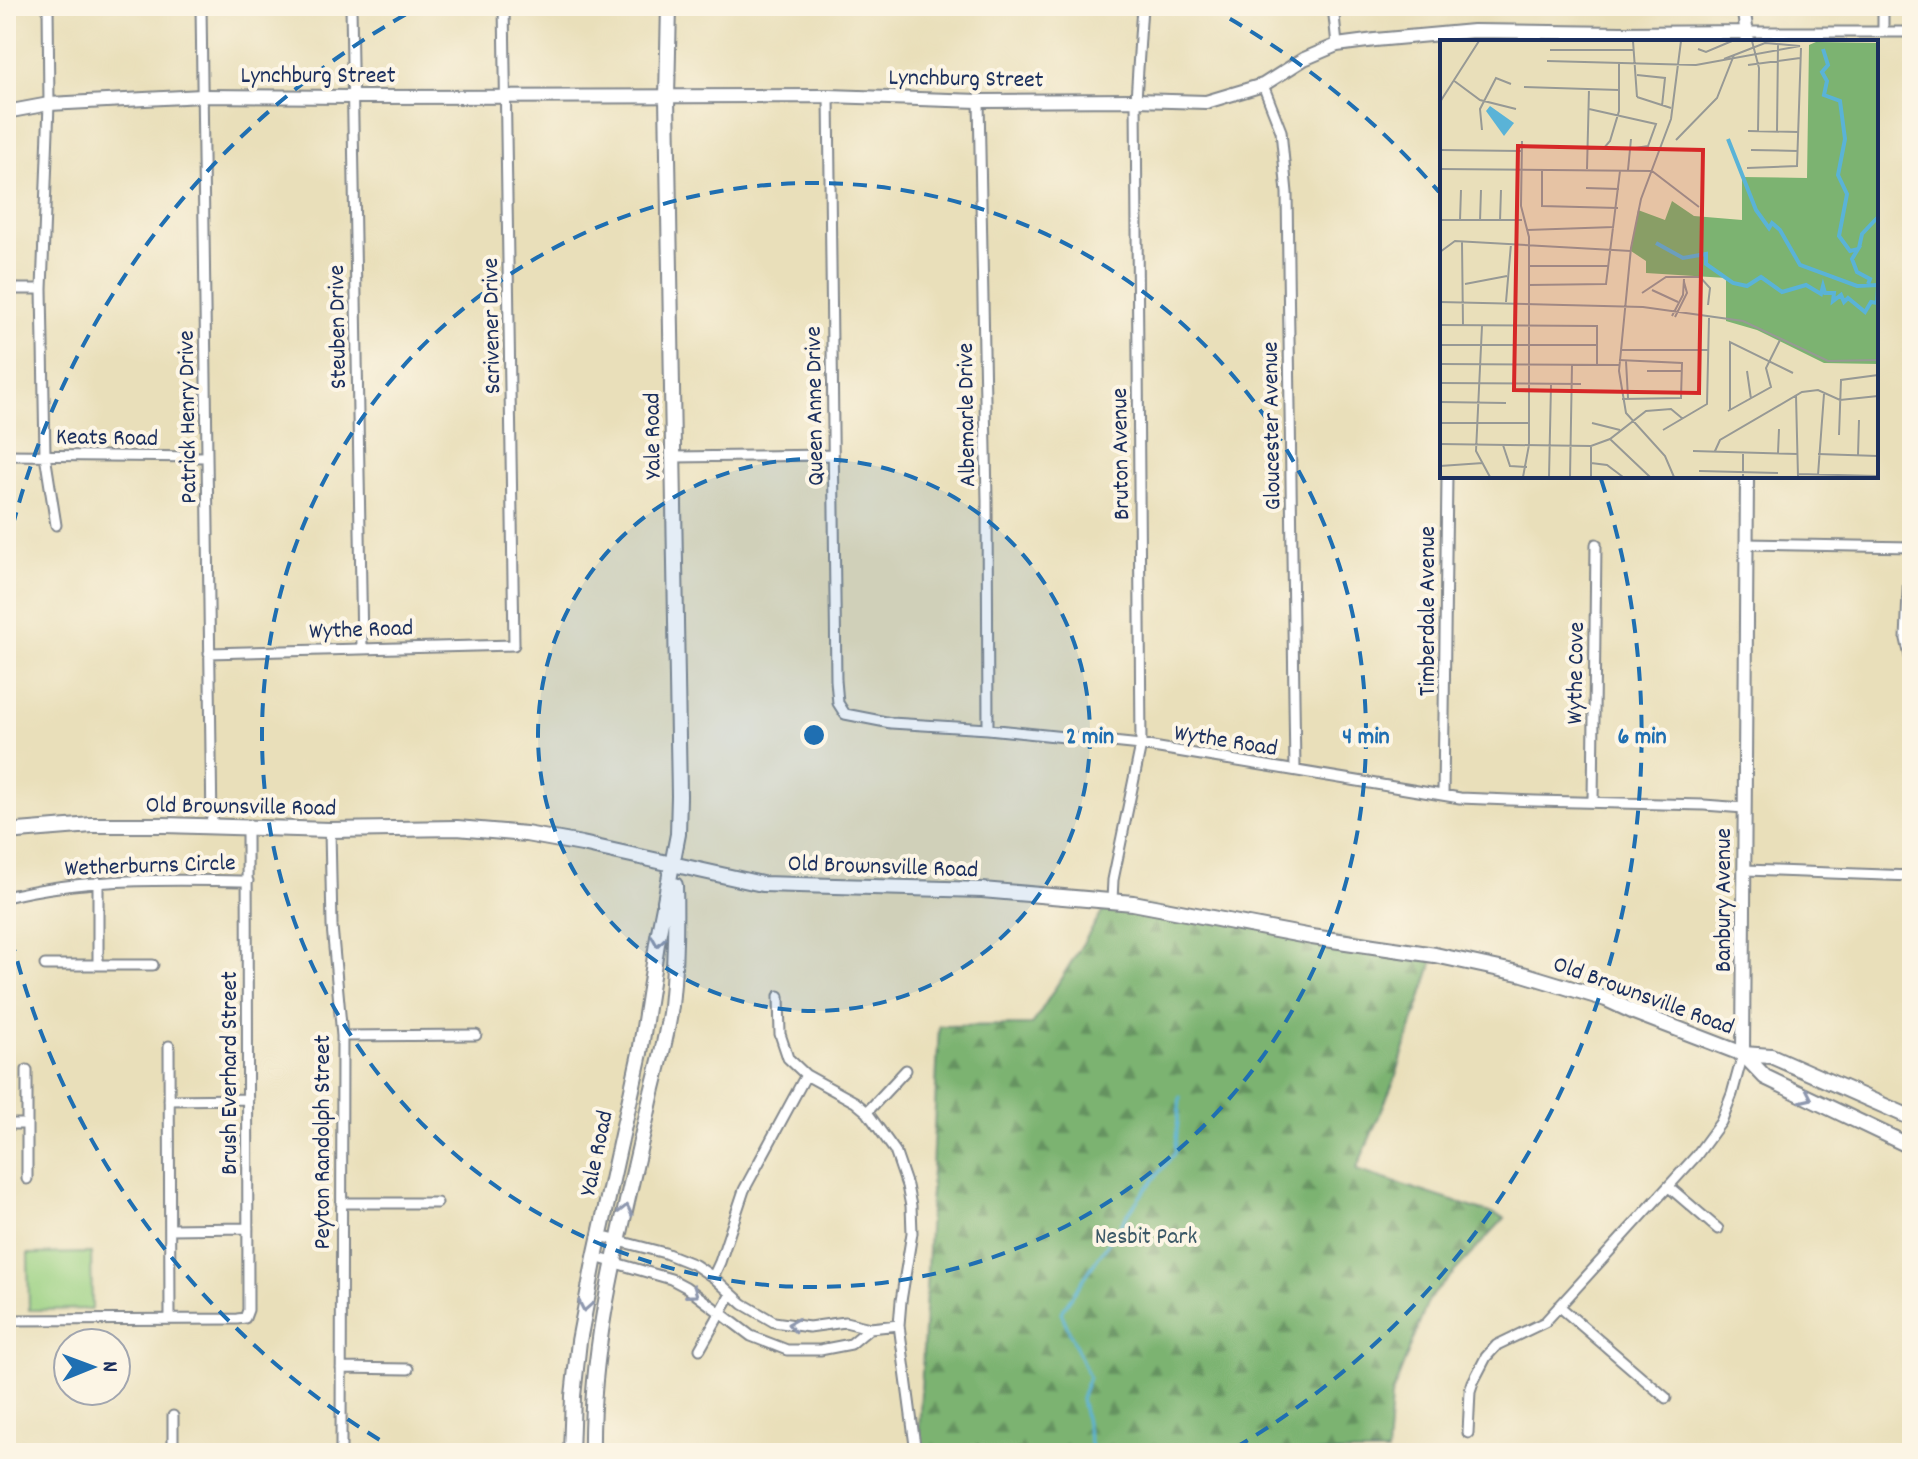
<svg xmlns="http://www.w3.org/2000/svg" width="1918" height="1459" font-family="Dekko,sans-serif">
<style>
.forest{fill:url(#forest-firs);stroke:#4c7168;stroke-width:2}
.garden{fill:#9bd183;stroke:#5b8070;stroke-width:2}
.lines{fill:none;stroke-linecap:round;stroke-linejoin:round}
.stream{stroke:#5ab3d7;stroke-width:3}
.minor-casing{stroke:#82878c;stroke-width:13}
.tertiary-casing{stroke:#82878c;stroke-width:16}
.secondary-casing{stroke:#82878c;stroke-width:18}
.minor{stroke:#fff;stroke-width:9}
.tertiary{stroke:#fff;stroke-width:12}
.secondary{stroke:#fff;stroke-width:14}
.oneway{stroke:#8d97ae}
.ring{fill:none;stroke:#1f6fb2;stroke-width:4;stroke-dasharray:14 10}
.labels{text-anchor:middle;stroke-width:8;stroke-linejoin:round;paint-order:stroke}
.street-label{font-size:24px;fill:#1b2f5e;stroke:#fcf5e5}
.park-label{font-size:24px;fill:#3b5867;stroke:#fcf5e5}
.inset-river{fill:none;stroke:#5ab3d7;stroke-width:4}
.inset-road{fill:none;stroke:#979995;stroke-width:2}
.view{fill:#d62828;fill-opacity:0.15;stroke:#d62828;stroke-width:4}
.inset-edge{fill:none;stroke:#1b2f5e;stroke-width:4}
.centre{fill:#1f6fb2;stroke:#fcf5e5;stroke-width:4}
.ring-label{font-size:24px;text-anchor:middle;font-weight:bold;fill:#1f6fb2;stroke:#fcf5e5;stroke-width:8;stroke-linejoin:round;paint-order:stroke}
</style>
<defs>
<pattern id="forest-firs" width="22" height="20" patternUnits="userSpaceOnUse" patternTransform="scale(2)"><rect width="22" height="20" fill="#7cb371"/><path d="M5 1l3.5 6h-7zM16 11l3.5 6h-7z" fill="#659260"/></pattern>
</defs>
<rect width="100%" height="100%" fill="#fcf5e5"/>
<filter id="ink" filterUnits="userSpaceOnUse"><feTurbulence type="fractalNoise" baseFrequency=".0125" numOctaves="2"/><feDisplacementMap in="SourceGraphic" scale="16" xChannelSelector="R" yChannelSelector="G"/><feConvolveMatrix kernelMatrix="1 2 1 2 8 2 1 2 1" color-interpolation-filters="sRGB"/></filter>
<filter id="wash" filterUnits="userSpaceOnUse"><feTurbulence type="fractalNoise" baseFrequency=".006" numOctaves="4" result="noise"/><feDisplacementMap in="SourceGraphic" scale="32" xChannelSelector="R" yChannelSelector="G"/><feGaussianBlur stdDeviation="1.8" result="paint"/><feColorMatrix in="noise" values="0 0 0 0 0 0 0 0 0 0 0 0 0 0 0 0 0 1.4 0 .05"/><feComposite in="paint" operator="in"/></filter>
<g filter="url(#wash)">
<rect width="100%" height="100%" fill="#e9dfba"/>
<path class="forest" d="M1110 900 1435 955 1395 1079 1356 1170 1505 1218 1429 1299 1391 1397 1387 1453H918L939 1026 1032 1025Z"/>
<path class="garden" d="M91 1253 92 1309 29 1310 28 1254Z"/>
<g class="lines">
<path class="stream" d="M1092 1453 1081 1398 1089 1377 1061 1312 1139 1198 1175 1152 1180 1097"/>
</g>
</g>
<g filter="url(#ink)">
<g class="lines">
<defs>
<path id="minor" d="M48 6 49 104 42 289 45 455 56 525
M201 6 212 828
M351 6 362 648
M1333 6 1337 45
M1748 32H1912
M1883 32V6
M1263 85 1281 131 1287 193 1295 770
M829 96 836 680 838 703 845 714 891 723 988 729 1141 745 1460 798 1535 801 1704 805 1744 808
M979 101 987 500 988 729
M6 289H42
M6 455 207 457
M674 457 833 455
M1746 544 1912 547
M1910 547 1906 639 1912 665
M209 653 514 645 504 6
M1443 795 1447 476
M1593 802 1596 544
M330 830 332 926 342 1036 341 1453
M1745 870 1912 876
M98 882V965
M6 897C86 877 167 880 248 881
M1112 900 1113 880 1141 745 1136 100 1142 6
M45 965H153
M779 996 780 1034 788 1058 806 1075 855 1102 867 1112 895 1151 907 1186 911 1206 912 1233 901 1301 899 1325 916 1453
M342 1036 476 1035
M169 1046 170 1318
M27 1070V1179
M169 1100 248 1099
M867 1112 906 1070
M6 1124H27
M1669 1187 1718 1229
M341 1203H437
M170 1229 248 1228
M600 1236 665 1253 695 1265 713 1277 743 1304 774 1322 809 1327 845 1322 870 1328 899 1325
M595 1257 671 1279 686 1287 751 1336 787 1350H820L851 1344 870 1328
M713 1277 720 1262 744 1190 806 1075
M1559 1306 1666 1398
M6 1320 237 1319 245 1318 248 1310 247 827
M700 1349 731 1294
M341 1368 408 1369
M173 1416V1453
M1468 1433 1470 1391 1473 1382 1486 1357 1497 1345 1545 1322 1696 1156 1721 1122 1732 1094 1743 1054"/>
<path id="tertiary" d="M1743 6 1748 42
M6 112 49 104 202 96 352 97 829 96 979 101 1136 100 1206 102 1263 85 1304 59 1337 45 1375 40 1473 31 1621 33 1748 32
M1743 1054 1747 476"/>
<path id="secondary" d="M6 832 92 825H164L330 830 457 828 526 834 582 844 762 884 982 890 1133 903 1312 937 1435 955 1523 974 1606 999 1634 1012 1743 1054 1771 1056 1912 1118
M1743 1054 1765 1077 1912 1147
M571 1453 573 1396 579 1341 595 1257 640 1053 658 937 678 834 679 796 667 97 669 6
M592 1453C590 1333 625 1217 650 1101 657 1070 667 1038 671 1006 675 967 676 925 675 885"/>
</defs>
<use href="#minor" class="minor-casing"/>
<use href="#tertiary" class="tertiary-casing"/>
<use href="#secondary" class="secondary-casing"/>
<use href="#minor" class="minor"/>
<use href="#tertiary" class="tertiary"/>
<use href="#secondary" class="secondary"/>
</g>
<defs><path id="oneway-chevron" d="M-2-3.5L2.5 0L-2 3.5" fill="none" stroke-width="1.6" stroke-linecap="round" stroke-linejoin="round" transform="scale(2)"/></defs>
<g class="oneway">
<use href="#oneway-chevron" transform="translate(658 941) rotate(99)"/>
<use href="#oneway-chevron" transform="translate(1807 1097) rotate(25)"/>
<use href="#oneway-chevron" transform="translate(626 1210) rotate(-77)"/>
<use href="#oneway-chevron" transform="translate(693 1293) rotate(36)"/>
<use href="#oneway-chevron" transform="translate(585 1306) rotate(101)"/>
<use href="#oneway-chevron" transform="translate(793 1325) rotate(-171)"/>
</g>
</g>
<circle cx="814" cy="735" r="276" fill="#1f6fb2" fill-opacity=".12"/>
<g class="ring">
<circle cx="814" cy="735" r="276"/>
<circle cx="814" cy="735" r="552"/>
<path d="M400 1452A828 828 0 0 1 7 921M7 549A828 828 0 0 1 419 7M1209 7A828 828 0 0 1 1439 192M1601 479A828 828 0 0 1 1228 1452"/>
</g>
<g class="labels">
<g class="street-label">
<text x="318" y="82">Lynchburg Street</text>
<text transform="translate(966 77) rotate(1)" y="8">Lynchburg Street</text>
<text transform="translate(490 326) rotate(-91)" y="8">Scrivener Drive</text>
<text transform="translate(336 327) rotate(-91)" y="8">Steuben Drive</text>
<text transform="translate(813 406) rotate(-91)" y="8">Queen Anne Drive</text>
<text transform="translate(965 415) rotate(-91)" y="8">Albemarle Drive</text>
<text transform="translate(186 417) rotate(-91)" y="8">Patrick Henry Drive</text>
<text transform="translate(1270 426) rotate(-91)" y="8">Gloucester Avenue</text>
<text transform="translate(107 436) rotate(1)" y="8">Keats Road</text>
<text transform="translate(651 436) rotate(-91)" y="8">Yale Road</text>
<text transform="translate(1119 454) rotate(-91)" y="8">Bruton Avenue</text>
<text transform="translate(1426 611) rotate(-90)" y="8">Timberdale Avenue</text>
<text transform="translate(361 628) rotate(-2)" y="8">Wythe Road</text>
<text transform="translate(1574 673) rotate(-89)" y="8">Wythe Cove</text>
<text transform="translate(1226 739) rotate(9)" y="8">Wythe Road</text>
<text transform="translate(241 805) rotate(1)" y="8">Old Brownsville Road</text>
<text transform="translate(150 864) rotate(-2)" y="8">Wetherburns Circle</text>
<text transform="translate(883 865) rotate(2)" y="8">Old Brownsville Road</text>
<text transform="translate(1722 900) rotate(-90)" y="8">Banbury Avenue</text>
<text transform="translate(1644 994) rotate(20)" y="8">Old Brownsville Road</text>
<text transform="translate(228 1073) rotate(-90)" y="8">Brush Everhard Street</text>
<text transform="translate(321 1142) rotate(-90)" y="8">Peyton Randolph Street</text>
<text transform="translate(595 1153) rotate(-78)" y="8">Yale Road</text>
</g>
<g class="park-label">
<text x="1146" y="1243">Nesbit Park</text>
</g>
</g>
<g transform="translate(1440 40)">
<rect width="438" height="438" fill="#e9dfba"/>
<path d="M376 2 438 3V324L384 323 317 290 286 281V238L206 233V221L191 211 198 170 225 180 232 161 254 176 302 180V137L367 138 369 5Z" fill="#7cb371"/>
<path d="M50 66 74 83 64 96 46 71Z" fill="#5ab3d7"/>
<path class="inset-river" d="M383 9 388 25 382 32 387 41 384 55 400 61 405 99 398 135 407 154 399 196 410 211 418 209 412 219 417 232 430 239 428 244M288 99 316 170 329 188 332 183 340 190 360 225 417 246 438 245M216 203 243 218 266 214V224L293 243 307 246 321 237 342 252 366 245 381 254 383 246 385 253H394L393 261 401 255 404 262 408 258 425 272 431 262 437 263 438 246M419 208 422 194 438 177"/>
<path class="inset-road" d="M193 1 197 57M312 1 319 28 318 91M258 9 266 12 292 1M110 10H194M107 21 256 25 360 6 325 3 284 19M308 25 360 18M197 35 225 38 222 66M13 40 40 60 76 69M84 47 179 50M197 57 231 68M0 62 39 1M149 69 216 84 208 106 189 109M42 90 40 69 56 38 71 44M308 91 358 92M337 91 338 5M236 100 277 58 294 15M82 101 81 166 89 197V405L83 437M148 109 164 108 170 101 179 71V23M0 110 82 111M311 110 358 111M307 128 357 126 361 8M0 129 212 131 259 167M102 129V166L178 168M147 129 149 49M188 130 191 99M146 148 179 149M0 180H82M0 180 1 150M20 180 21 150M40 181 41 150M60 181 61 150M87 190 174 187M22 202 23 286M0 212 15 201 191 211M89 226H169M25 244 67 236M88 245 166 244 180 131M212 250 238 262M202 253 226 237H260L270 248 268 265M0 262 203 267 303 281 388 321 438 320M66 262 71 204M232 276 243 255 244 239M235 277 247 253 244 242M0 285 157 286V325M42 286 36 411 50 437M0 305H157M182 310H269M179 320 242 323 241 358 182 359M186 321 188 358M0 324 179 325M207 331H242M307 331 311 359M0 343 141 344M356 355 358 437M0 362 66 363M290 370V302L353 333M288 371 331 347 326 328 340 300M0 383H89M152 383 180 390M223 390 267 364 269 278M399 395 401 340 438 335M170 399 210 437M0 404 151 406 170 399 206 371 231 369 243 379M63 405 70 426 87 427M253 411 358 414M275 411 280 400 362 352 378 350 400 360 438 356M338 413 339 389M378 414 438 416M418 415 419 380M151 423 167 425 183 437M0 426 43 423M259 431 338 433M358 434 438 436M378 435 384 354M109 437 111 345M130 437 132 325M151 437V406M234 437 225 416 186 373 179 331 191 208 201 159 231 79 241 1M303 437V412"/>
<path class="view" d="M78 106 263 110 259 353 74 350Z"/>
<rect width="438" height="438" class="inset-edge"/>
</g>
<circle cx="814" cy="735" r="12" class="centre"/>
<g class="ring-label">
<text x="1090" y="743">2 min</text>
<text x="1366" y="743">4 min</text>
<text x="1642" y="743">6 min</text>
</g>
<rect width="1918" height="1459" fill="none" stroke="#fcf5e5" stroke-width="32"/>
<g transform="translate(92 1367) rotate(89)"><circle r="38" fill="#fcf5e5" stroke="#a2a6af" stroke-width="2"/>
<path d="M0-6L14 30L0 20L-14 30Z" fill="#1f6fb2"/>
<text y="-12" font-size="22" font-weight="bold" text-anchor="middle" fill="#1b2f5e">N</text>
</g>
</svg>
